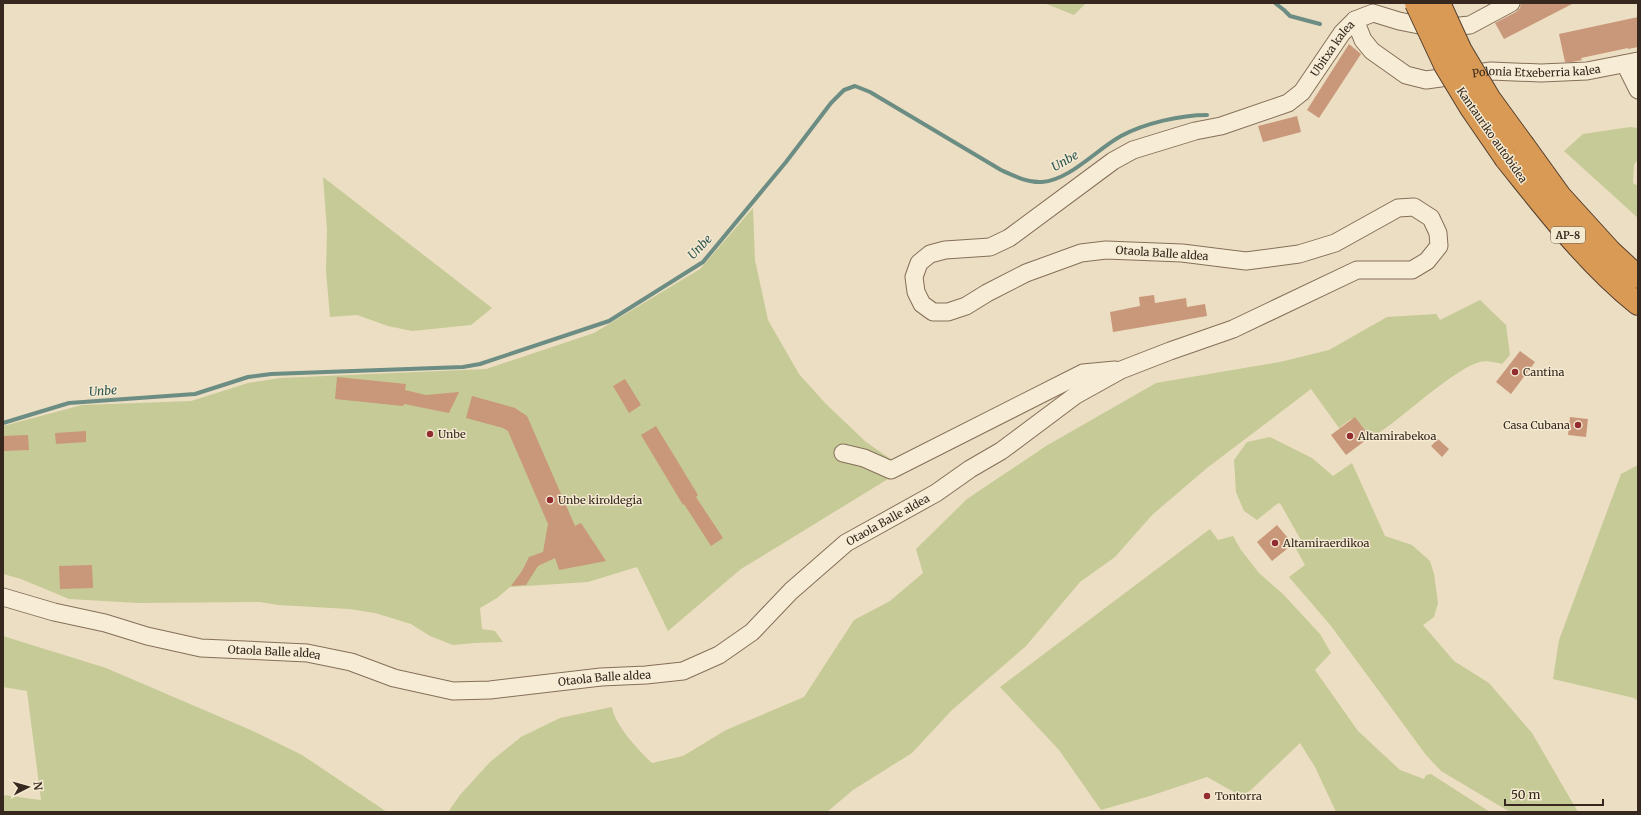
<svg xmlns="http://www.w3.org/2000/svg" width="1641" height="815" font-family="Merriweather,serif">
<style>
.green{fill:#c6ca96}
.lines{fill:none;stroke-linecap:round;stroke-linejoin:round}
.stream{stroke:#6c8d83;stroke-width:4}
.building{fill:#c99779}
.minor-casing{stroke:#856f5a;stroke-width:19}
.highway-casing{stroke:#533e2e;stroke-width:24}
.minor{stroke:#f7ecd5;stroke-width:17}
.highway{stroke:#d99a55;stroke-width:22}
.highway-bridge-casing{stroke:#533e2e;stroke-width:24;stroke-linecap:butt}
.highway-bridge{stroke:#d99a55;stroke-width:22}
.poi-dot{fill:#922c31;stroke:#f4e9d1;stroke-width:1.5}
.labels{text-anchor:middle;stroke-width:3;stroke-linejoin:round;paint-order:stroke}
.shield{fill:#f4e9d1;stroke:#6f6254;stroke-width:1}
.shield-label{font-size:10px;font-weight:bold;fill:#36281e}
.street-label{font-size:11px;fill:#36281e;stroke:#f4e9d1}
.poi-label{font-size:11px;fill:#36281e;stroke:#f4e9d1;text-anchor:start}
.water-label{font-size:12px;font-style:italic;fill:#2d5551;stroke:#f4e9d1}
</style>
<rect width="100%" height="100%" fill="#ecdec2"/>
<path class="green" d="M1044 3H1086L1074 15Z
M1630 127 1638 128V159L1634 165 1633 183 1638 186V218L1564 151 1583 134Z
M323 177 492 308 471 325 412 331 388 326 357 315 330 317 326 271 327 230Z
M753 208 755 260 768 320 799 374 826 404 866 442 895 462 888 479 741 569 668 631 637 567 588 582 510 587 497 598 480 608 482 629 495 631 503 642 474 643 453 645 430 636 411 624 375 613 349 609 278 605 260 602 138 603 69 599 21 579 3 574V426L82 405 191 401 248 383 280 378 486 369 594 333 700 269Z
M1480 300 1506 325 1510 355 1502 364C1495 362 1487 360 1480 362 1464 367 1452 377 1438 387 1414 405 1392 425 1367 441L1351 419 1339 428 1311 389 1207 468 1152 515 1115 557 1080 582 1026 646 952 710 912 753 853 790 827 812H448L460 795 490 762 521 737 560 718 612 707C614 724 639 751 652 763L683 756 726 730 804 697 854 620 890 601 923 573 916 549 967 499 1046 446 1156 383 1280 362 1329 350 1387 317 1436 314 1440 320Z
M1270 437 1312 458 1333 476 1352 463 1385 536 1412 545 1430 561 1434 574 1438 603 1434 617 1423 625 1454 661 1489 683 1532 733 1578 812H1510L1441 771 1426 755 1331 626 1289 577 1305 565 1295 547 1302 542 1280 503 1277 504 1257 520 1244 511 1236 492 1234 460 1247 442Z
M1638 465V701L1634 698 1553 679 1559 640 1621 474Z
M1210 529 1218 540 1233 536 1241 550 1259 573 1283 594 1320 634 1331 653 1315 670 1358 731 1400 770 1424 779 1426 775 1431 774 1490 812H1336L1315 767 1300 743 1251 790 1241 796 1207 777 1150 796 1101 810 1059 750 1000 687Z
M3 636 106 668 253 731 302 755 387 812H3V795L41 800 27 691 3 687Z"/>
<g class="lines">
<path class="stream" d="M1275 3 1284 10 1290 16 1320 24
M3 423 69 403 195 394 248 377 271 374 463 367 480 364 609 321 703 262 786 162 831 103 844 90 855 86 870 92 1001 170C1014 176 1028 183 1042 182 1070 180 1097 149 1121 136 1145 123 1181 115 1207 115"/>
</g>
<path class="building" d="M1521 3H1574L1504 39 1495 23 1516 12 1520 8Z
M1638 17V47L1628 49V48L1581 58 1582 60 1572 62H1565L1559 34Z
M1349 44 1361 54 1319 118 1307 110Z
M1297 116 1301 132 1263 142 1258 126Z
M1154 295 1155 303 1186 298 1187 307 1205 304 1207 316 1113 332 1110 312 1140 306 1139 297Z
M1520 351 1535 362 1511 394 1496 382Z
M337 377 406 384 405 390 426 395 459 392 449 413 404 404 403 406 335 399Z
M625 379 641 405 629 413 613 386Z
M472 396 515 408 527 416 575 526 581 523 606 561 559 570 555 558 538 566 526 585 511 586 522 571 529 557 543 552 548 524 508 431 503 428 466 418Z
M1355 417 1370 437 1346 455 1331 435Z
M1570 417 1588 419 1586 437 1568 435Z
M656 426 698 495 696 497 723 538 711 546 684 504 683 505 641 435Z
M86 431V442L56 444 55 433Z
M28 435 29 450 3 451V436Z
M1438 439 1449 449 1442 457 1431 446Z
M1277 525 1293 544 1272 561 1257 542Z
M92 565 93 588 60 589 59 566Z"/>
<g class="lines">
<defs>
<g id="minor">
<path id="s1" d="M1355 20 1363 40 1372 51 1406 75 1426 80 1491 71 1541 73 1587 71 1638 61"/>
<path d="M1440 23 1449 27 1470 25 1511 3"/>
<path d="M1625 64 1638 90"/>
<path d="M843 453 864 458 891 470 1083 373 1115 370"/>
<path id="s2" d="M3 597 54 612 105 623 147 636 201 648 307 653 351 662 394 678 453 691 490 690 601 677 646 675 683 671 719 655 752 632 791 591 846 543 936 493 970 469 1001 451 1076 395 1121 370 1170 351 1233 329 1357 270H1412L1427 261 1439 246 1438 233 1431 218 1414 207 1398 208 1335 243 1299 254 1246 261 1182 253 1106 250 1081 253 1026 273 987 293 966 306 948 312H933L922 304 916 292 914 277 919 263 930 254 945 250 990 247 1009 238 1113 161 1133 150 1195 131 1221 126 1288 103 1302 92 1342 33 1355 20 1373 13 1399 21 1419 25 1435 22"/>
</g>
<path id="highway" d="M1524 146 1560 196 1610 251 1638 277
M1506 159C1547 210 1587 263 1638 304"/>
</defs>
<use href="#minor" class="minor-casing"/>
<use href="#highway" class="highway-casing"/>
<use href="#minor" class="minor"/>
<use href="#highway" class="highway"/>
<defs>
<path id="highway-bridge" d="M1416 3 1445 65 1471 108 1506 159
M1439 3 1461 51 1489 98 1524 146"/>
</defs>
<use href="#highway-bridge" class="highway-bridge-casing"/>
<use href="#highway-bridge" class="highway-bridge"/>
</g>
<g class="poi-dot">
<circle cx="1515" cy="372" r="4"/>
<circle cx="1578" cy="425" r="4"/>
<circle cx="430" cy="434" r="4"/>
<circle cx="1350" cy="436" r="4"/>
<circle cx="550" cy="500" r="4"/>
<circle cx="1275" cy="543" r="4"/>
<circle cx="1207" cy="796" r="4"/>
</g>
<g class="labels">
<rect class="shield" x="1551" y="227" width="34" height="16" rx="3"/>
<g class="shield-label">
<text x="1568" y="239">AP-8</text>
</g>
<g class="street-label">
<text dy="4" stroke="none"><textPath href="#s2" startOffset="2670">Ubitxa kalea</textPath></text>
<text dy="4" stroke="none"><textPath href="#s1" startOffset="209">Polonia Etxeberria kalea</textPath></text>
<text transform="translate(1492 135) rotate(55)" y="4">Kantauriko autobidea</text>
<text transform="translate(1162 253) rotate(4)" y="4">Otaola Balle aldea</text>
<text dy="4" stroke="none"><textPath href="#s2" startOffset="950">Otaola Balle aldea</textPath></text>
<text dy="4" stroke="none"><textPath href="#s2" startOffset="278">Otaola Balle aldea</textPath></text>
<text dy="4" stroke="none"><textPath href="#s2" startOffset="614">Otaola Balle aldea</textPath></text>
</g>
<g class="poi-label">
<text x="1523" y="376">Cantina</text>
<text x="1570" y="429" text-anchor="end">Casa Cubana</text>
<text x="438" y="438">Unbe</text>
<text x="1358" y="440">Altamirabekoa</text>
<text x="558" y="504">Unbe kiroldegia</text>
<text x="1283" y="547">Altamiraerdikoa</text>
<text x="1215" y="800">Tontorra</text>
</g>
<g class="water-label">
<text transform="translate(1065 161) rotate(-29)" y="4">Unbe</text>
<text transform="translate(700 247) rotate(-46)" y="4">Unbe</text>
<text transform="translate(103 391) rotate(-4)" y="4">Unbe</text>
</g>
</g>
<rect width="1641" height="815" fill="none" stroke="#36281e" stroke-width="8"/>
<g transform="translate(28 787) rotate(84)" stroke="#f4e9d1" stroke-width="3" paint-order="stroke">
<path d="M0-3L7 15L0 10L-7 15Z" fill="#36281e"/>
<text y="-6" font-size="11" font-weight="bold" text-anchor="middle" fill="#36281e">N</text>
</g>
<path d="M1505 799v6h98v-6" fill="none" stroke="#36281e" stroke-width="2"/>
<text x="1511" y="799" font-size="12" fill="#36281e" stroke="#f4e9d1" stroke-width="3" paint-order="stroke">50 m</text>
</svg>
